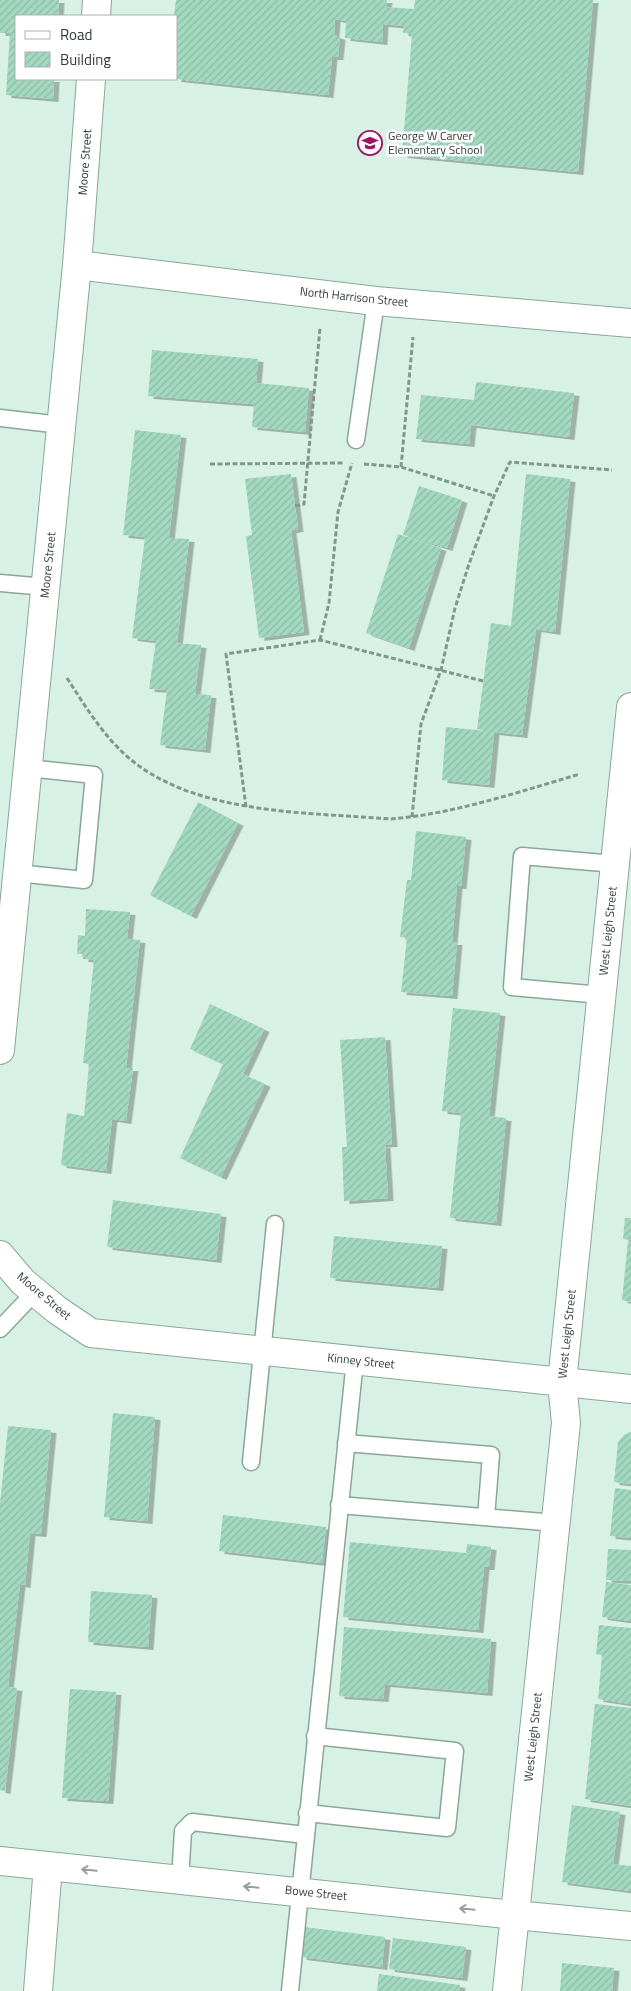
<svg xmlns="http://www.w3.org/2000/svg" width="631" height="1991" font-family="'Titillium Web',sans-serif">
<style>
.building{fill:url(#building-hatch);filter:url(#shadow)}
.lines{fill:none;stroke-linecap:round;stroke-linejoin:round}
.service-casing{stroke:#8ca69a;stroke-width:19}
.minor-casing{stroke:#8ca69a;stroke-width:30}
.tertiary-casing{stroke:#8ca69a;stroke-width:30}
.path{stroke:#83968d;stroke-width:3;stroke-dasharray:5 2.5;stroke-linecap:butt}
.service{stroke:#fff;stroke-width:16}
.minor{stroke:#fff;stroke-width:28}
.tertiary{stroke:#fff;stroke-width:28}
.oneway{stroke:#989e9c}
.labels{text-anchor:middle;stroke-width:5;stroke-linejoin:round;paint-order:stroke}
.poi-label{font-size:12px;fill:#323c38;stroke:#fff;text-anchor:start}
.street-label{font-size:12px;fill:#323c38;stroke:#fff}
</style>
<defs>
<pattern id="building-hatch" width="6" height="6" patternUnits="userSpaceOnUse" patternTransform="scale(1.25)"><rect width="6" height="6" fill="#a2d9c0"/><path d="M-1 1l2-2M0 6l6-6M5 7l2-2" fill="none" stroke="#8cbba6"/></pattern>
<filter id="shadow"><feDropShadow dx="5.5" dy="3" stdDeviation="0" flood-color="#0004"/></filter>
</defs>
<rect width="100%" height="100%" fill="#d7f2e5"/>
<path class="building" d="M0 0H59L58 16H16V79H54L53 99 6 95 10 33H0Z
M176 0H387L386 7 414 9 415 0H593L578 172 402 155 412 34 403 33 404 26 383 24 382 42 345 38 346 21 335 19 334 35 340 37 338 57H332L328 95 176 79V16H174Z
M152 350 258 359 256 383 309 388 305 432 252 427 254 404 148 396Z
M476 382 574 393 569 437 471 425 469 444 416 439 421 395 474 400Z
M135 430 181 435 169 538 189 539 177 643 201 645 195 694 211 695 205 750 160 745 167 690 149 689 156 641 132 638 145 537 123 535Z
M291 474 298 529 291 530 304 632 259 638 246 536 252 535 245 479Z
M526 474 570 479 555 632 536 629 522 735 494 732 489 785 442 780 446 727 487 731 477 729 491 623 511 626Z
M419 486 462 500 447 548 403 535Z
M398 534 441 548 409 648 366 633Z
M198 802 238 823 191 916 150 895Z
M416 831 466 837 461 886H457L452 942H457L452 996 401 992 407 938 400 937 407 880H411Z
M86 909 130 912 127 939 140 940 126 1068H133L126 1121 112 1119 106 1171 61 1165 67 1113 84 1116 89 1064 83 1063 94 960 83 959V954H77L78 935 85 936Z
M210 1004 264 1029 243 1074 265 1084 221 1177 180 1158 223 1064 190 1049Z
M453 1008 500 1013 489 1116 506 1118 496 1223 450 1218 461 1113 442 1111Z
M385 1037 392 1144 356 1146 385 1145 388 1198 344 1201 342 1147H347L340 1040Z
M113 1200 221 1214 216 1260 107 1247Z
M625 1218H631V1240L623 1239Z
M334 1236 442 1246 438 1288 330 1278Z
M628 1241 631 1242V1302L622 1300Z
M113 1413 155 1417 147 1521 104 1517Z
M8 1426 51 1430 41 1534 30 1533 25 1585 20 1584 8 1687 17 1688 5 1791 0 1790V1503Z
M631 1432V1484L614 1482 618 1442 624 1435Z
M615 1488 631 1490V1538L610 1536Z
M223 1515 326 1527 322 1563 219 1551Z
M350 1542 466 1553 467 1544 491 1547 489 1567H484L478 1630 343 1617Z
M608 1549 631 1550V1581L606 1580Z
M606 1582 631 1585V1621L602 1617Z
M91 1591 152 1595 148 1647 88 1642Z
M599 1625 631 1628V1704L598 1699 602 1655 596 1654Z
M344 1627 491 1639 487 1693 385 1684 383 1699 339 1696Z
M70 1689 116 1692 108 1801 62 1798Z
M595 1704 631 1708V1806L585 1799Z
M572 1805 620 1812 613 1864 631 1866V1891L562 1882Z
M304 1927 385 1937 382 1967 301 1957Z
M393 1938 466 1947 462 1978 389 1969Z
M562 1963 614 1968 612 1991H560Z
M379 1974 460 1985 459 1991H377Z"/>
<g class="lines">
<defs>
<path id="service" d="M0 418 61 425
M356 440 376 301
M0 583 46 587
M17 873 84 880 94 775 28 768
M601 995 512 987 522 856 615 864
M0 1329 35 1292
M346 1443 491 1455 486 1517
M251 1462 275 1224
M339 1505 556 1523
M307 1813 447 1828 455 1751 315 1736
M180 1879 183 1831 192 1822 305 1835
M290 1991 355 1360"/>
<path id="minor" d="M96 16 97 0
M77 265 376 301 631 323
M0 1050 77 265 91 79
M0 1255 23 1282 57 1310 91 1333 631 1389
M0 1861 515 1915
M38 1991 48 1866"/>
<path id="tertiary" d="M515 1915 631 1926
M507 1991 566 1423 562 1382 631 707"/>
</defs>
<use href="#service" class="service-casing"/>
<use href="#minor" class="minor-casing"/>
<use href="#tertiary" class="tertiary-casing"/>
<path class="path" d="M210 464 345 463
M364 464 401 467 494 496
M401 467 413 337
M295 506 304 504 320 328
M320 640 329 603 338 512 352 463
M67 678C85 706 104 737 130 759 198 815 306 812 390 819 454 814 518 792 580 774
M246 807 226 654 320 640 483 681
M412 817 421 724 441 670 455 608 469 564 494 496 510 462 612 470"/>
<use href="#service" class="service"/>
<use href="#minor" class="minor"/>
<use href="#tertiary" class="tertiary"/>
</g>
<defs><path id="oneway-shaft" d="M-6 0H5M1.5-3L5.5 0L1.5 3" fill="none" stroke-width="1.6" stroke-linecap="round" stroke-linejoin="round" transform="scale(1.25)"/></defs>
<g class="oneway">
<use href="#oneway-shaft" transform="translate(89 1870) rotate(-174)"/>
<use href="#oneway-shaft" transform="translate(251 1887) rotate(-174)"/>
<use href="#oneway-shaft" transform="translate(467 1909) rotate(-174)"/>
</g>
<defs>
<symbol id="school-ring" viewBox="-11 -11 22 22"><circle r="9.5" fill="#fff" stroke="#9f1663" stroke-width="1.5"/><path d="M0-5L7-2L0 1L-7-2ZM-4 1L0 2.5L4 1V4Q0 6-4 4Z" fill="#9f1663"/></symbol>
</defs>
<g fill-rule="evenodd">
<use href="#school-ring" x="356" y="129" width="28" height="28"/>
</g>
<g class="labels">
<g class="poi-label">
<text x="388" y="140">George W Carver<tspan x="388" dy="14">Elementary School</tspan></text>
</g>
<g class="street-label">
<text transform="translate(85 162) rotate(-86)" y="4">Moore Street</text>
<text transform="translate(354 297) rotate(6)" y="4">North Harrison Street</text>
<text transform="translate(48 565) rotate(-84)" y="4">Moore Street</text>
<text transform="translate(608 931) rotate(-84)" y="4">West Leigh Street</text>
<text transform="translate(44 1296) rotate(40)" y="4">Moore Street</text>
<text transform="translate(567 1334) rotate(-84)" y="4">West Leigh Street</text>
<text transform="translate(361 1361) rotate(6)" y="4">Kinney Street</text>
<text transform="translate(533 1737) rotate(-84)" y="4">West Leigh Street</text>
<text transform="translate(316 1893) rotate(6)" y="4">Bowe Street</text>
</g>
</g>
<rect x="15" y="15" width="162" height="65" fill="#ffffff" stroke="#adb1af"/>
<rect x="25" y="31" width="25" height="8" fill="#ffffff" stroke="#adb1af"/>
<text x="60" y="40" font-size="15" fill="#323c38">Road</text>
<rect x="25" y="52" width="25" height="15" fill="url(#building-hatch)" stroke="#adb1af"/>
<text x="60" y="65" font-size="15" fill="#323c38">Building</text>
</svg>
